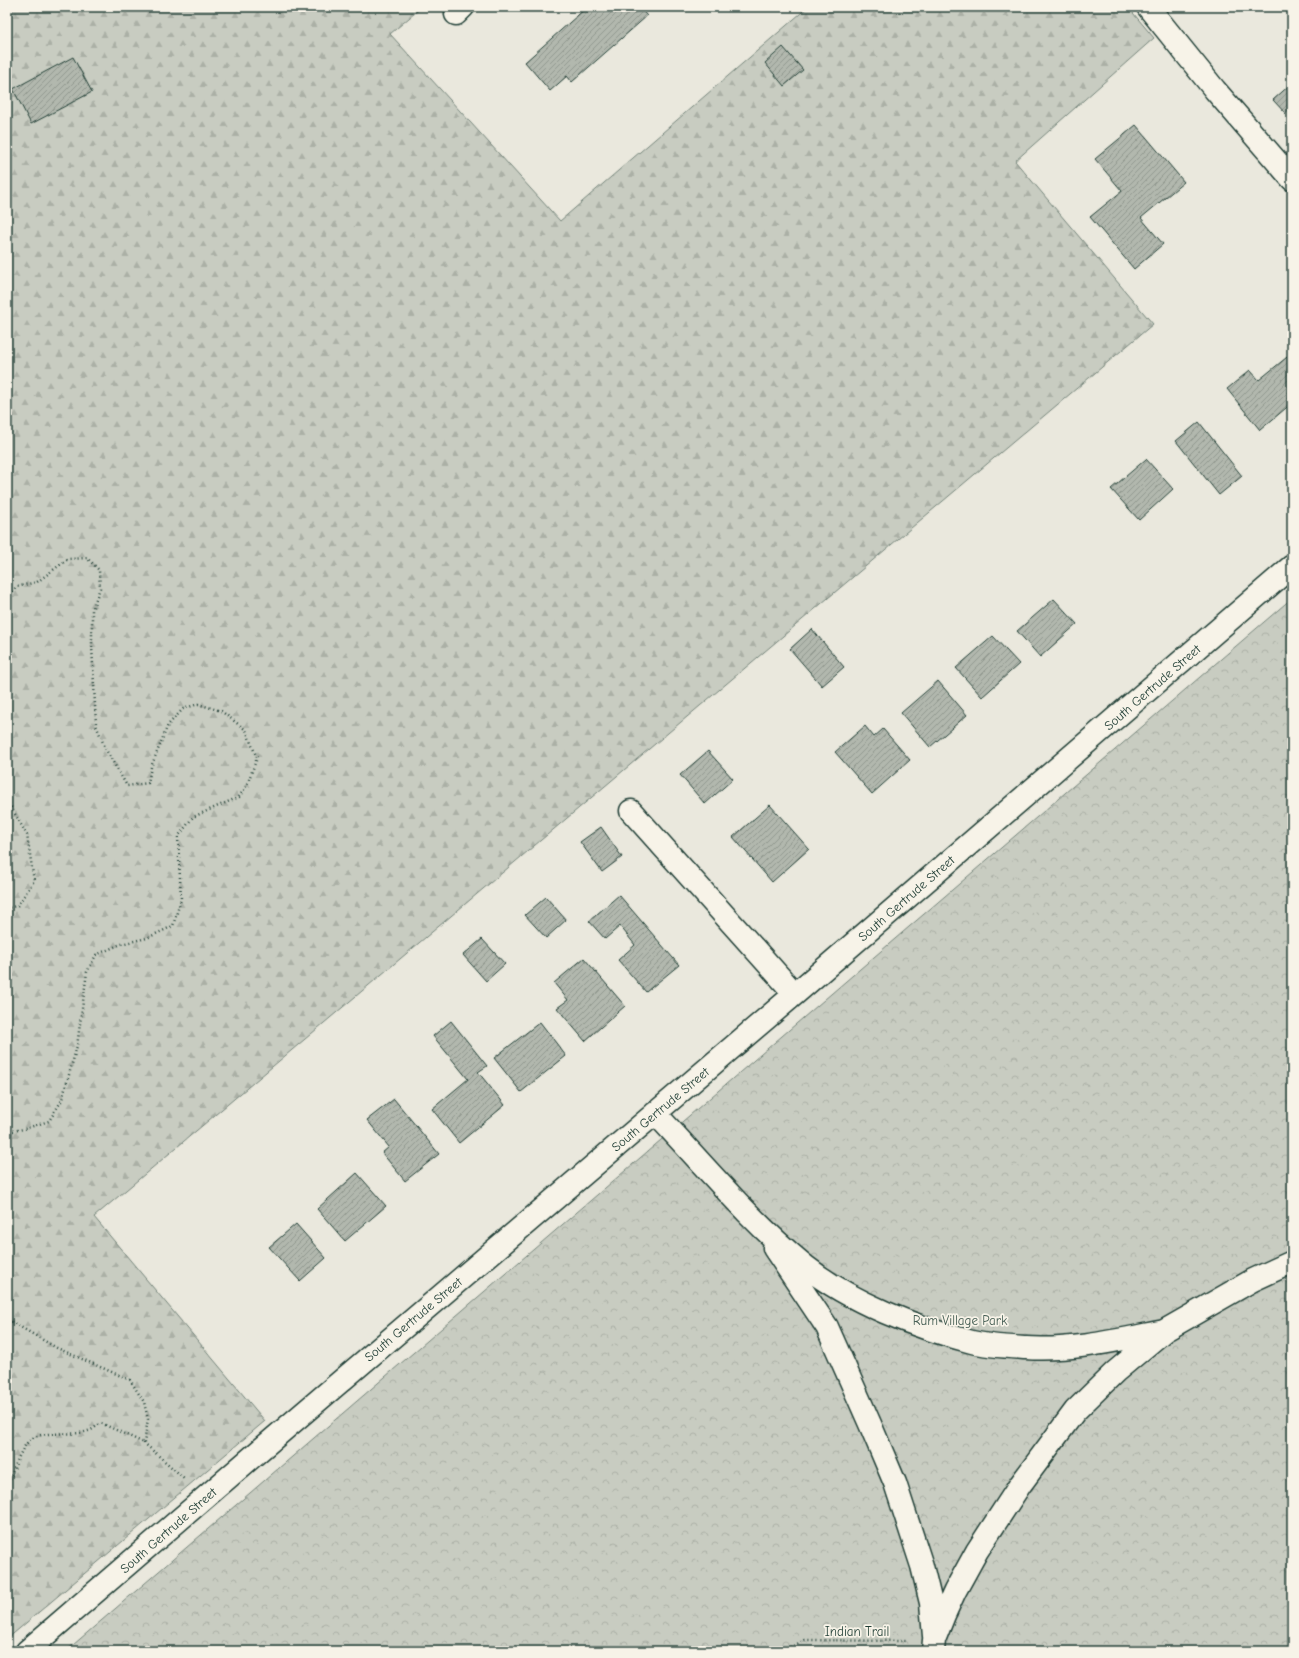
<svg xmlns="http://www.w3.org/2000/svg" width="1299" height="1658" font-family="'Comic Neue',sans-serif">
<style>
.forest{fill:url(#forest-firs);stroke:#74847a}
.park{fill:url(#park-crowns);stroke:#74847a}
.building{fill:url(#building-hatch);stroke:#1f3d34}
.lines{fill:none;stroke-linecap:round;stroke-linejoin:round}
.minor-casing{stroke:#1f3d34;stroke-width:25}
.path{stroke:#1f3d34;stroke-width:2.5;stroke-dasharray:1 3;stroke-linecap:butt}
.minor{stroke:#f7f3e8;stroke-width:22}
.labels{text-anchor:middle;stroke-width:3.5;stroke-linejoin:round;paint-order:stroke}
.street-label{font-size:13px;fill:#1f3d34;stroke:#f7f3e8}
.park-label{font-size:13px;fill:#415a50;stroke:#f7f3e8}
</style>
<defs>
<pattern id="forest-firs" width="22" height="20" patternUnits="userSpaceOnUse"><rect width="22" height="20" fill="#c8ccc1"/><path d="M5 1l3.5 6h-7zM16 11l3.5 6h-7z" fill="#abb0a6"/></pattern>
<pattern id="park-crowns" width="20" height="18" patternUnits="userSpaceOnUse"><rect width="20" height="18" fill="#c8ccc1"/><path d="M2 6a3 3 0 1 1 6 0M12 15a3 3 0 1 1 6 0" fill="none" stroke="#abb0a6"/></pattern>
<pattern id="building-hatch" width="6" height="6" patternUnits="userSpaceOnUse"><rect width="6" height="6" fill="#b2b8ae"/><path d="M-1 1l2-2M0 6l6-6M5 7l2-2" fill="none" stroke="#90978e"/></pattern>
</defs>
<rect width="100%" height="100%" fill="#eae8dd"/>
<filter id="ink" filterUnits="userSpaceOnUse"><feTurbulence type="fractalNoise" baseFrequency=".025" numOctaves="2"/><feDisplacementMap in="SourceGraphic" scale="8" xChannelSelector="R" yChannelSelector="G"/><feConvolveMatrix kernelMatrix="1 2 1 2 8 2 1 2 1" color-interpolation-filters="sRGB"/></filter>
<g filter="url(#ink)">
<path class="forest" d="M7 7H422L390 34 560 221 808 7H1128L1154 38 1015 161 1153 324 94 1217 265 1421 7 1639Z"/>
<path class="park" d="M1292 598V1651H66Z"/>
<path class="building" d="M587 7H639L647 16 572 82 567 76 550 91 525 62Z
M783 47 803 70 784 86 765 63Z
M73 57 92 92 31 124 13 89Z
M1292 83V108L1286 114 1273 100Z
M1136 125 1184 182 1141 218 1163 244 1134 269 1090 217 1122 191 1095 159Z
M1292 353V403L1260 430 1227 389 1250 370 1259 380Z
M1199 422 1242 476 1219 495 1176 441Z
M1146 459 1173 489 1139 520 1111 489Z
M1054 599 1077 624 1040 657 1017 631Z
M812 629 844 667 822 686 790 649Z
M993 636 1019 664 982 697 956 668Z
M938 681 967 715 930 747 901 713Z
M865 726 874 737 883 729 910 760 872 794 835 752Z
M708 751 733 779 705 804 680 775Z
M770 805 809 849 772 882 733 837Z
M601 827 622 857 602 872 580 842Z
M619 895 679 965 646 992 618 960 635 945 620 926 605 939 589 921Z
M546 897 566 920 546 938 525 915Z
M482 939 505 964 486 981 463 955Z
M584 958 625 1006 585 1041 557 1008 568 1000 554 983Z
M451 1021 487 1066 478 1072 505 1105 459 1143 432 1109 468 1079 433 1036Z
M540 1022 566 1056 521 1092 494 1058Z
M394 1099 439 1154 405 1181 382 1153 389 1147 367 1120Z
M357 1173 386 1206 345 1241 317 1209Z
M296 1224 326 1258 300 1281 269 1247Z"/>
<g class="lines">
<defs>
<path id="minor" d="M1148 7 1215 90 1292 179
M456 14 463 7
M631 811 795 994
M655 1113C704 1165 750 1221 805 1266 850 1302 917 1328 972 1342 988 1346 1010 1347 1026 1348 1073 1351 1118 1340 1164 1331
M774 1248 827 1327 870 1424 895 1483 922 1566 931 1603 934 1636
M27 1651 259 1451 795 994 1292 566
M933 1651 934 1640 944 1615 955 1591 977 1551 1020 1485 1075 1411 1115 1372 1164 1331 1253 1280 1292 1262"/>
</defs>
<use href="#minor" class="minor-casing"/>
<path class="path" d="M7 598 16 587 37 582 68 559 87 558 99 570 100 588 92 610V646L96 725 106 750 127 786 148 783 151 767 168 725 183 709 198 704 221 711 246 730 257 758 247 785 239 797 193 817 178 837 181 899 173 926 147 938 121 944 96 955 87 972 77 1046 62 1100 49 1121 24 1129 7 1132
M7 800 27 835 34 881 17 906 7 908
M7 1315 10 1321 57 1348 130 1380 144 1402 148 1419 144 1443 184 1478
M7 1487C12 1475 20 1448 30 1440 44 1429 71 1437 88 1431 92 1430 97 1426 101 1423L144 1443
M1266 1648 1279 1651
M783 1651 805 1640 907 1641"/>
<use href="#minor" class="minor"/>
</g>
</g>
<g class="labels">
<g class="street-label">
<text transform="translate(1152 687) rotate(-41)" y="5">South Gertrude Street</text>
<text transform="translate(906 898) rotate(-41)" y="5">South Gertrude Street</text>
<text transform="translate(660 1109) rotate(-40)" y="5">South Gertrude Street</text>
<text transform="translate(413 1319) rotate(-40)" y="5">South Gertrude Street</text>
<text transform="translate(168 1530) rotate(-41)" y="5">South Gertrude Street</text>
<text x="857" y="1636">Indian Trail</text>
</g>
<g class="park-label">
<text x="960" y="1325">Rum Village Park</text>
</g>
</g>
<rect width="1299" height="1658" fill="none" stroke="#f7f3e8" stroke-width="24"/>
<rect x="12" y="12" width="1275" height="1634" fill="none" stroke="#1f3d34" stroke-width="1.5" filter="url(#ink)"/>
</svg>
